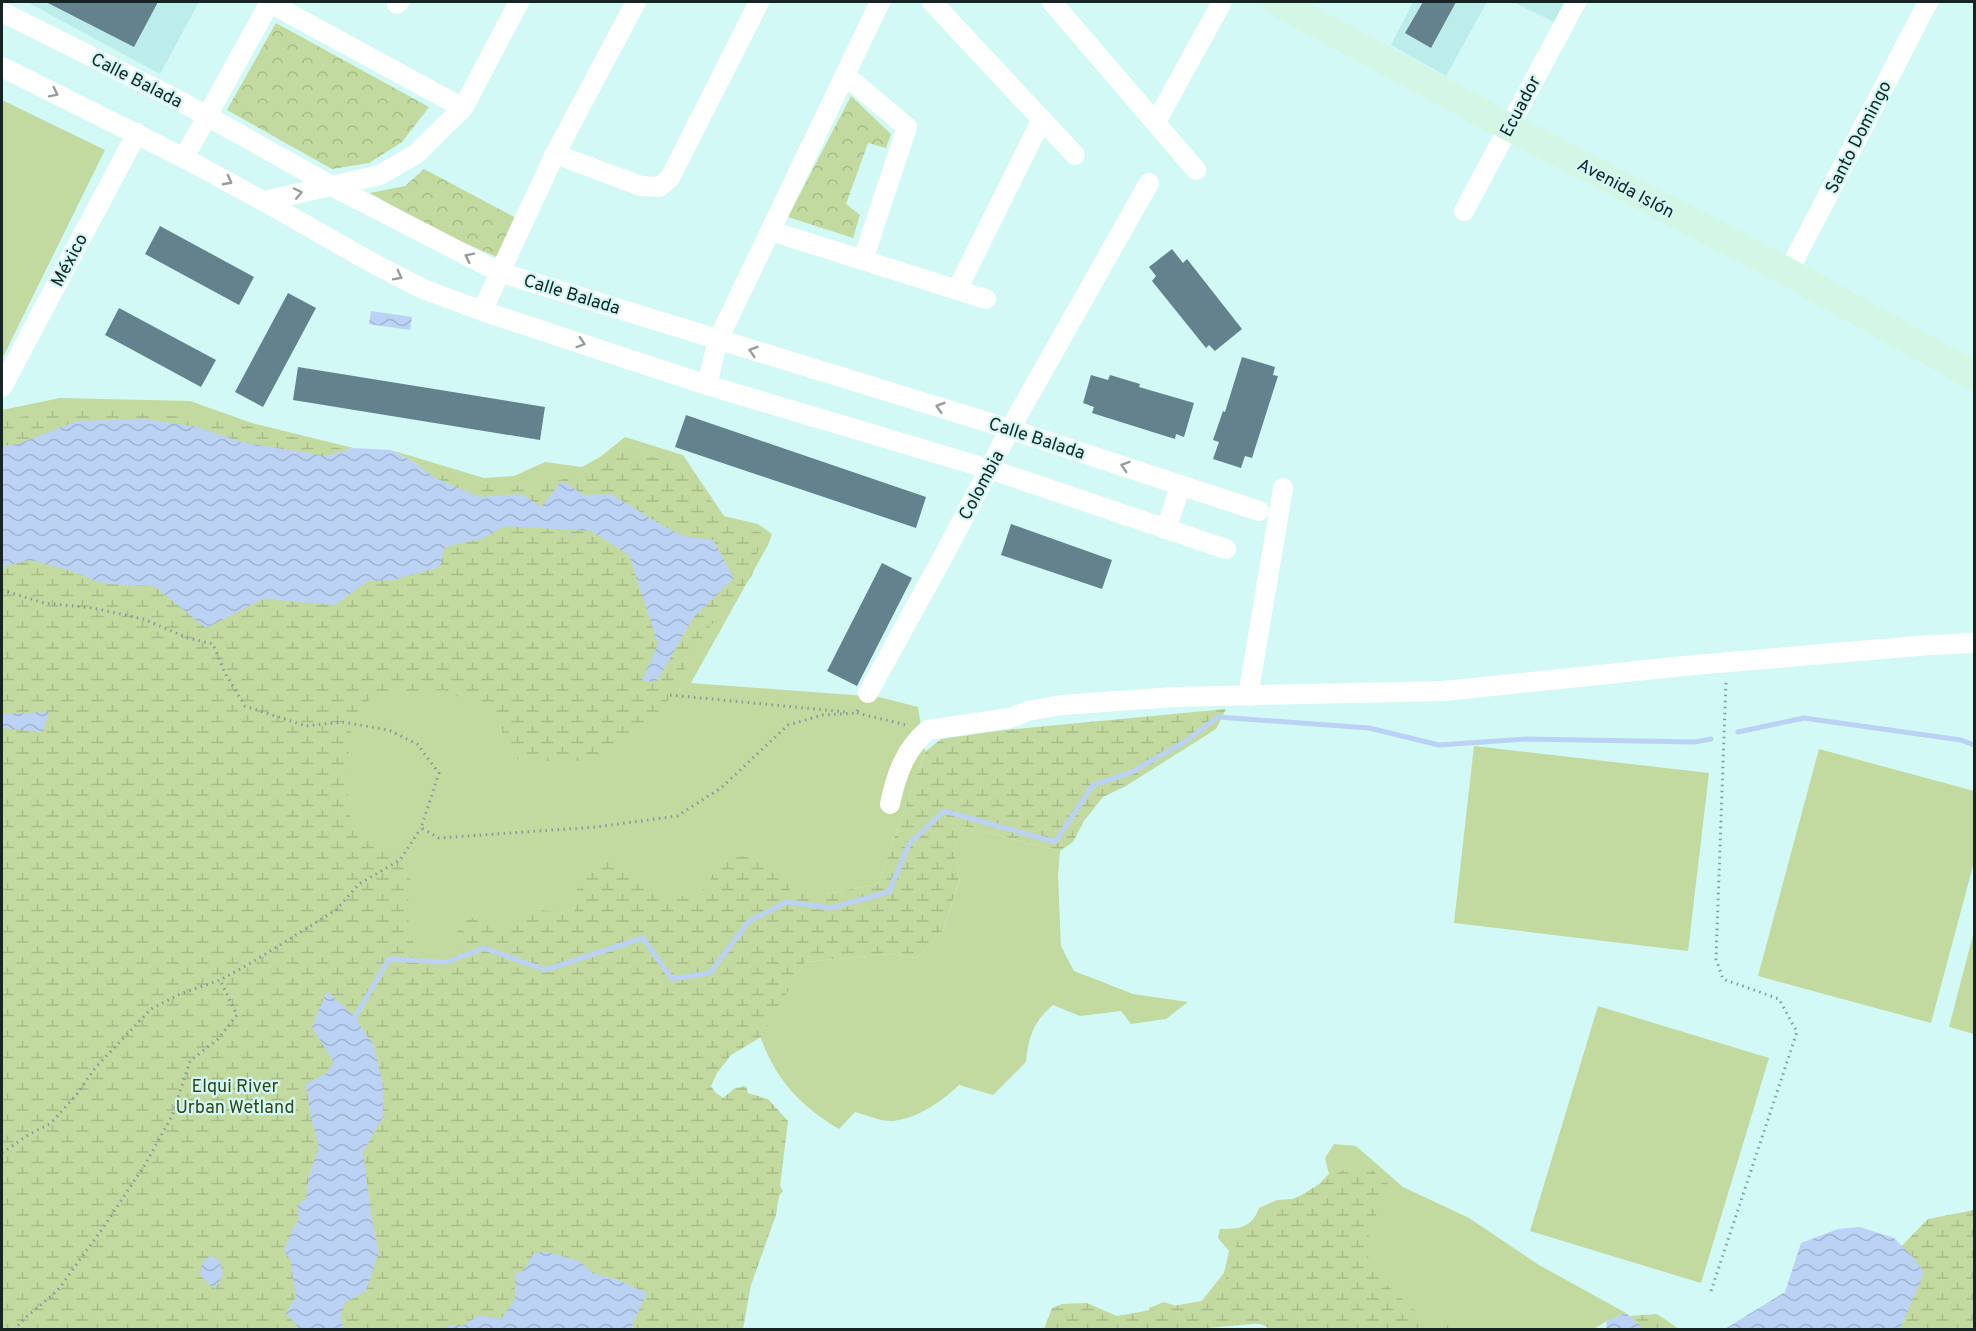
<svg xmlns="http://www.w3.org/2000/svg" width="1976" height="1331" font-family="Overpass,sans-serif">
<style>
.built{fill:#bdedea}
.grass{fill:#c2da9f}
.wetland{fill:url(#wetland-marsh)}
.park{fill:url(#park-crowns)}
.water{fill:url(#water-waves)}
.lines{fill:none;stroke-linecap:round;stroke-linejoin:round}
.stream{stroke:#bbd2f5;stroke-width:5}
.building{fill:#63828e}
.path{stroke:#819d9b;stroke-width:3;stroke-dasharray:1.5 4.5;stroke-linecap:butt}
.street{stroke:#fff;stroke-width:20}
.secondary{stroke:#d3f7e4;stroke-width:28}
.oneway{stroke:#969d9c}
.labels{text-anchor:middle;stroke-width:4.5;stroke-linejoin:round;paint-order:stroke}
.street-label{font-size:18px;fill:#162524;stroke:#d2f9f6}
.park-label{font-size:18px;fill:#354516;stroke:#d2f9f6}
</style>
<defs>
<pattern id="wetland-marsh" width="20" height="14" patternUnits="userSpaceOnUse" patternTransform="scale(1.5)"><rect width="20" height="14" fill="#c2da9f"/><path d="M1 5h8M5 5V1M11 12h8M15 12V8" fill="none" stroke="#a6bb89"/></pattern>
<pattern id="park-crowns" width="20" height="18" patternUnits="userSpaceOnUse" patternTransform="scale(1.5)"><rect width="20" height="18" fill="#c2da9f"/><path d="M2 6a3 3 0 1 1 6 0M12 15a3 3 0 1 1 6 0" fill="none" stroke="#a6bb89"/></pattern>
<pattern id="water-waves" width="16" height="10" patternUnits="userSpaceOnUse" patternTransform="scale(1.5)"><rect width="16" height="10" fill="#bbd2f5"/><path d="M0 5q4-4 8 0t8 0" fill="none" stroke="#a0b4d2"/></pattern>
</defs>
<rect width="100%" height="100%" fill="#d2f9f6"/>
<path class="built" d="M27 2H199L160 74Z
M1413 2H1487L1446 76 1391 45Z
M1513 2H1571L1558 24Z"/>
<path class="grass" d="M2 100 105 150 2 359Z
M60 398 190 401 252 423 353 448 326 456 2 444V410Z
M625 437 683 455 724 516 758 524 772 534 769 543 691 683 879 697 918 707 925 752 878 884 827 894H777L513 931 2 1330V749L541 507 433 477 414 462 391 450 484 478 514 476 545 462 582 467 600 457Z
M1474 746 1709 773 1688 951 1454 923Z
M1819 749 1974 791V862L1931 1023 1758 976Z
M962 826 1060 851 1058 876 1061 946 1074 971 1133 994 1188 1002 1166 1019 1131 1024 1121 1011 1080 1016 1053 1005C1033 1022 1028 1038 1026 1062L993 1095 959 1085C941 1102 918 1118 893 1121 882 1122 866 1115 855 1112L839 1129C798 1104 775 1079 759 1033L776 1010 805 962 890 954 916 958 944 929 960 879 954 851Z
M1974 931V1034L1949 1027Z
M1598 1006 1769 1058 1701 1283 1530 1231Z
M1334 1144 1356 1146 1403 1187 1469 1218 1539 1265 1626 1313 1607 1321 1592 1330H1272C1250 1312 1181 1327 1152 1330L1149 1308 1164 1302 1185 1309 1200 1303 1224 1273 1229 1251 1218 1238 1220 1229C1239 1229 1252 1228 1259 1208L1277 1200 1292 1199 1312 1191 1329 1174 1325 1158Z"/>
<path class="wetland" d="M106 409 237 423 399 463 467 482 507 486 552 482 595 471 627 447 687 470 726 520 762 533 752 576 704 634 668 701 652 722 597 761H519L508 748 496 713 444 690 373 696 352 718 347 773 348 805 352 825 402 854 411 871 408 904 409 934 417 950 434 959 451 961 464 955 456 936 461 922 471 917C499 933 514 930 539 910L574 913C576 903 576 890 580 881 588 863 608 853 625 865 634 871 641 881 650 887 664 895 684 900 699 892 712 884 711 874 718 862 727 860 738 856 747 856 767 855 790 874 790 894H827L878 884 925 752 941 739 1005 730 1226 709 1216 729 1126 786 1103 797 1084 821 1073 842 1060 851 962 826 954 851 960 878 944 929 916 958 890 954 805 962 761 1037 731 1055 717 1073 711 1086 715 1092 723 1098 735 1088 746 1086 748 1093 768 1099 788 1121 780 1186 783 1191 779 1196 776 1215 751 1285 743 1329H2V422L48 410Z
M1348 1167 1372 1170 1388 1183 1365 1246 1373 1272 1426 1321 1467 1329 1269 1330 1264 1323 1185 1330 1044 1329 1052 1308 1062 1304 1087 1303 1117 1316 1207 1300 1225 1281 1241 1231Z
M1974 1210V1329L1764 1330 1882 1266 1928 1219Z
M1657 1314 1679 1329 1608 1330 1630 1316Z"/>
<path class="park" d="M276 23 429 107 402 142 369 163 332 169 227 110Z
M851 96 891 134 886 148 868 143 846 204 860 215 853 238 788 217Z
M424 169 518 219 499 258 437 231 370 193 405 186Z"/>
<path class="water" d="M371 311 412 317 410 330 369 324Z
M144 419 198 427 241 442 326 456 353 448 391 450 414 462 433 477 480 497 522 494 541 507 562 481 584 495 611 494 660 524 683 536 713 540 734 578 693 618 657 681H642L658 644 629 555 591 531 504 526 484 538 445 547 440 567 393 580 368 581 335 605 263 599 206 628 154 586 104 584 69 570 30 560 2 567V446L18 444 77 421Z
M49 712 43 732 2 728V714Z
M327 991 355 1017 374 1046 383 1086V1117L363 1152 372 1221 379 1252 366 1291 344 1303 340 1317 344 1329H297V1326L286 1313 296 1297 290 1259 284 1251 293 1228 299 1220 297 1206 306 1198 309 1175 319 1147 311 1118 306 1084 325 1074 334 1063 312 1027Z
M1860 1227 1894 1238 1914 1258 1924 1273 1900 1329H1725L1785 1292 1801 1243 1838 1229Z
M547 1252 579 1261 594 1274 616 1279 647 1293 632 1325 635 1329H447L449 1325H464L479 1315 501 1319 515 1299V1274L524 1270 534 1253Z
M210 1256 220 1260 223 1274 215 1289 200 1275 202 1263Z
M1626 1313 1644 1329H1606L1607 1321Z"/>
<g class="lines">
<path class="stream" d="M1738 732 1804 718 1961 740 1974 745
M355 1017 389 959 447 962 484 948 545 970 643 938 672 979 710 973 749 921 787 902 831 908 889 892 909 844 944 811 1055 842 1093 785 1130 773 1186 741 1218 717 1369 728 1439 745 1526 739 1695 742 1711 739"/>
</g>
<path class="building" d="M46 2H158L134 47Z
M1423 2H1456L1431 48 1405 33Z
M160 226 254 277 239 305 145 254Z
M1172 249 1183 263 1187 259 1242 329 1215 351 1209 345 1206 348 1152 281 1156 276 1149 267Z
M288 293 316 308 263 407 235 392Z
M119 308 216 360 201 387 105 335Z
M1242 357 1275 367 1273 375 1278 376 1252 458 1245 456 1241 468 1213 459 1219 442 1213 440 1223 411 1225 412Z
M298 367 545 407 540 440 293 400Z
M1091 375 1108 380 1110 375 1140 384 1139 387 1194 403 1184 437 1176 434 1175 439 1092 413 1094 407 1083 403Z
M686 415 926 497 916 528 675 447Z
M1011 524 1112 560 1102 589 1001 555Z
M882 563 912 578 857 686 827 671Z"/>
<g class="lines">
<path class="path" d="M2 590 44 603 93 608 143 619 188 638 213 644 225 673 245 706 306 726 342 722 389 730 417 744 439 773 421 828 439 838 596 827 677 816 721 788 788 725 823 715 856 713 860 707
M670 695 847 712
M857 713 906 725
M2 1153 28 1135 51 1123 78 1093 95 1068 151 1009 180 994 220 980 251 963 336 910 359 884 400 860 421 828
M1711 1291 1797 1032 1779 999 1723 979 1716 959 1726 681
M14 1330 24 1319 58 1290 105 1225 146 1163 172 1116 190 1061 218 1039 237 1015 220 980"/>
<path class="street" d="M932 2 1075 155
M1052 2 1196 170
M270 3 463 108
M397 4 399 2
M2 12 180 101 332 186 499 272 1010 429 1259 511
M2 67 184 158 276 208 367 260 423 289 482 311 707 385 989 469 1226 549
M845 75 907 127 863 260
M1156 122 1222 2
M555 154 641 186 659 187 670 178 759 2
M184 158 270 2
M264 201 380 175 416 154 463 108 519 2
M1464 211 1576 2
M771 231 986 299
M1788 272 1928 2
M957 290 1042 119
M482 311 555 154 636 2
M707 385 718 340 880 2
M2 387 137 133
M1166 529 1181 485
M868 693 944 555 1010 429 1149 183
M1248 696 1283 488
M890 804C896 775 905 749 928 730L1010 718 1028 711 1062 705 1174 697 1444 691 1694 665 1930 645 1974 643"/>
<path class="secondary" d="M1277 2 1488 116 1788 272 1974 376"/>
</g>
<defs><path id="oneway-chevron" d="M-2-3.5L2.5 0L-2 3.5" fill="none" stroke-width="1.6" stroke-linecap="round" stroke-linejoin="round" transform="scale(1.5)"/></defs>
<g class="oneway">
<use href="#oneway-chevron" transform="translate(54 93) rotate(26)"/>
<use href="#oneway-chevron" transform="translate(228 181) rotate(28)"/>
<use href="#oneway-chevron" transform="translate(298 193) rotate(-12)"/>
<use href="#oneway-chevron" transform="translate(469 257) rotate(-154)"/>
<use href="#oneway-chevron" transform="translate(398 276) rotate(27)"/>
<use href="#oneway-chevron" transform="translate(581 343) rotate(18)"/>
<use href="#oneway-chevron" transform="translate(753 351) rotate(-163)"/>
<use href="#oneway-chevron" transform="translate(940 407) rotate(-163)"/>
<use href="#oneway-chevron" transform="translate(1125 466) rotate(-162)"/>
</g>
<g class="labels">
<g class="street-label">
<text transform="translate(137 80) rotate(27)" y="6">Calle Balada</text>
<text transform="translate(1520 106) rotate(-62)" y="6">Ecuador</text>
<text transform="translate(1858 137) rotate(-63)" y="6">Santo Domingo</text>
<text transform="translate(1626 188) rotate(28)" y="6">Avenida Islón</text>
<text transform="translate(69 260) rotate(-62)" y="6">México</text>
<text transform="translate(572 294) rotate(17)" y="6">Calle Balada</text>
<text transform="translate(1037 438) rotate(18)" y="6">Calle Balada</text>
<text transform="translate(981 485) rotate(-62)" y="6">Colombia</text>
</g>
<g class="park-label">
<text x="235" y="1092">Elqui River<tspan x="235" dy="21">Urban Wetland</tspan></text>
</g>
</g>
<rect width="1976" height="1331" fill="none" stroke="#162524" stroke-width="6"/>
</svg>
